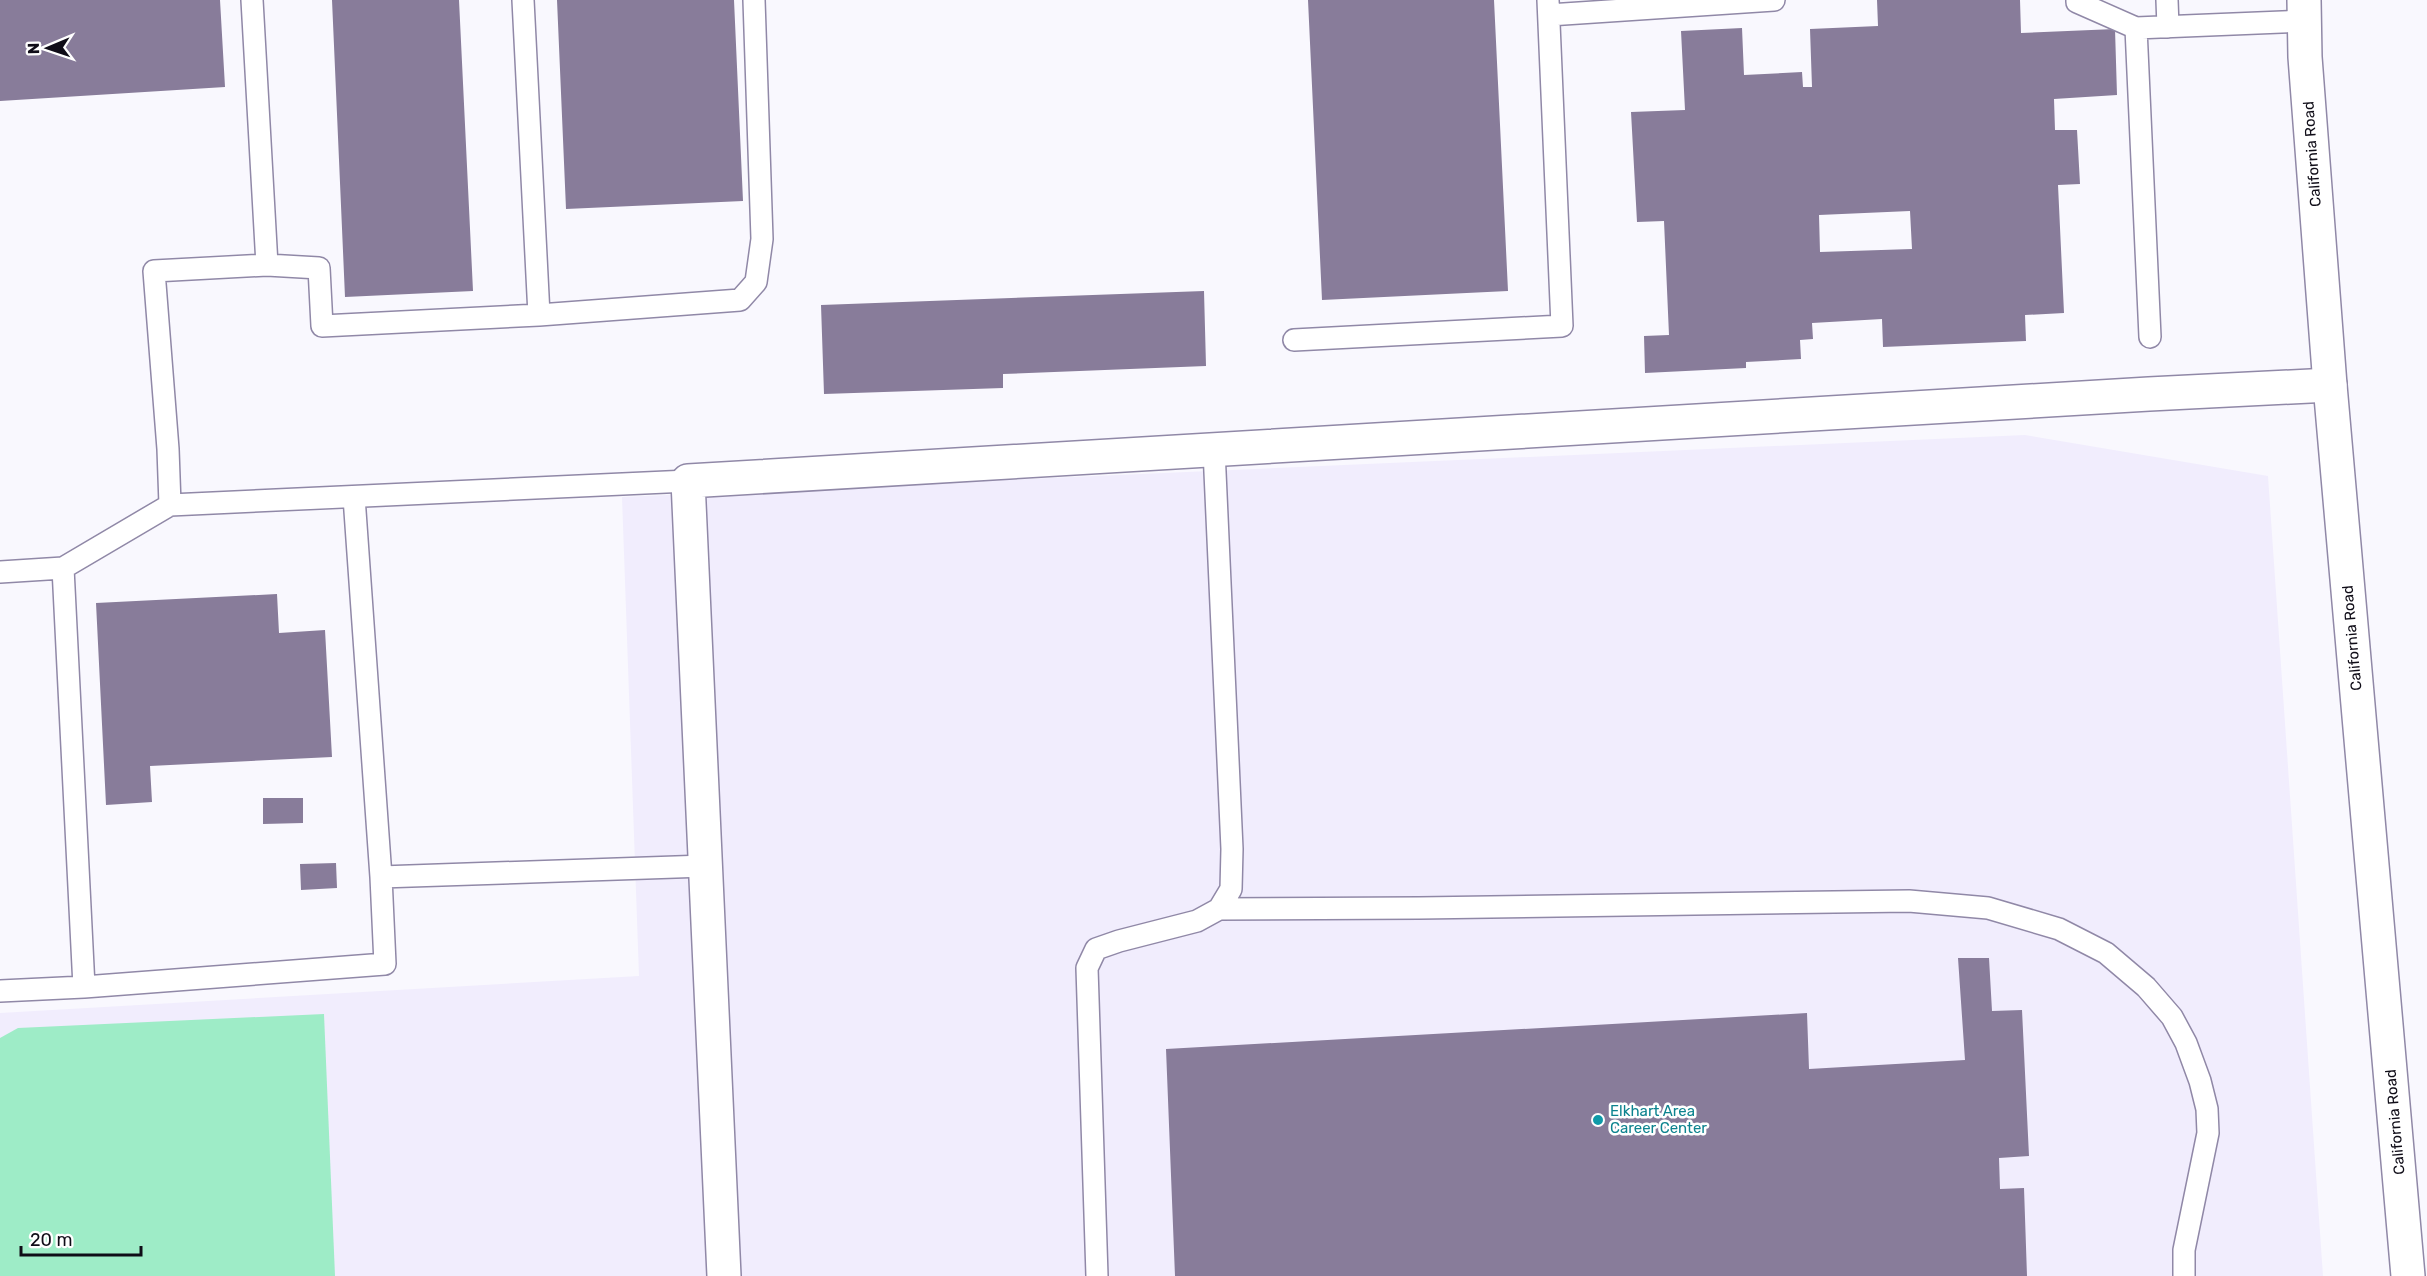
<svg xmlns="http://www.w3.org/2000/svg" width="2427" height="1276" font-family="Rubik,sans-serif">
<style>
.built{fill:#f1edfd}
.green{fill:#9eecc7}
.building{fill:#887c9a;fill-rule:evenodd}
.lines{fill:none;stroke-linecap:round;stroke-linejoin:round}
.service-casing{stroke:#9088a7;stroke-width:24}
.minor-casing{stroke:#9088a7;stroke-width:36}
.secondary-casing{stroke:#9088a7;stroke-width:36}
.service{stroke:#fff;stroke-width:21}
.minor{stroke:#fff;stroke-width:33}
.secondary{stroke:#fff;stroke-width:33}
.culture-dot{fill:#0f9aa8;stroke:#fff;stroke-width:2}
.labels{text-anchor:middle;stroke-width:5;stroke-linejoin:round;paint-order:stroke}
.street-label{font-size:15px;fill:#0f0c17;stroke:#fff}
.culture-label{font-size:15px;fill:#0d838f;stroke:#fff;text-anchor:start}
</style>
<rect width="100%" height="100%" fill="#f9f8fe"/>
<path class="built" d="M2025 435 2268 476 2323 1276H0V1013L639 976 622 497Z"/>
<path class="green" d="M324 1014 335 1276H0V1038L18 1028Z"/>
<path class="building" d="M0 0H220L225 87 0 101Z
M332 0H459L473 291 345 297Z
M557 0H734L743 201 566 209Z
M1308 0H1494L1508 291 1322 300Z
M1877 0H2020L2021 33 2115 29 2117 95 2054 99 2055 130H2077L2080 184 2058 185 2064 313 2025 315 2026 341 1883 347 1882 319 1812 323 1813 339 1800 340 1801 359 1746 362V368L1645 373 1644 336 1669 335 1664 221 1637 222 1631 112 1685 110 1681 31 1742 28 1744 75 1802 72 1803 87H1812L1810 29 1878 26ZM1910 211 1912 249 1820 252 1819 215Z
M1204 291 1206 366 1003 374V388L824 394 821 305Z
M277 594 279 633 325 630 332 757 150 766 152 802 106 805 96 603Z
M263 798H303V823L263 824Z
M336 863 337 888 301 890 300 864Z
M1958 958H1989L1992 1011 2022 1010 2029 1156 1999 1158 2000 1189 2024 1188 2027 1276H1175L1166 1049 1807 1013 1809 1069 1965 1060Z"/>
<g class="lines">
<defs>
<path id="service" d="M2077 0V2L2136 28
M2167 0 2168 27
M1549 15 1774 0
M267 265 319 268 322 326 539 315 523 0
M539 315 740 300 756 282 762 239 754 0
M2150 337 2136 28 2305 21
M1294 340 1562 326 1548 0
M354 497 381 877
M170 505 168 449 154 271 267 265 252 0
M63 568 84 987
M0 572 63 568 170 505 688 481
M1219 909 1419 908 1909 901 1988 908 2059 929 2106 953 2146 987 2172 1017 2186 1043 2200 1081 2207 1109 2208 1133 2184 1250V1276
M0 991 84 987 385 964 381 877 705 866
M1097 1276 1087 968 1096 949 1119 941 1197 921 1219 909 1231 889 1232 849 1214 450"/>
<path id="minor" d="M724 1276 688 481 2149 394 2330 385"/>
<path id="secondary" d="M2304 0 2305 57 2330 385 2408 1276"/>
</defs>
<use href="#service" class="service-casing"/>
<use href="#minor" class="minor-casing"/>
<use href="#secondary" class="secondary-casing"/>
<use href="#service" class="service"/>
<use href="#minor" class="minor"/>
<use href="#secondary" class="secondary"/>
</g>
<circle class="culture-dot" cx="1598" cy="1120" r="6"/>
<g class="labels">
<g class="street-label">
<text transform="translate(2312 154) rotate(-94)" y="5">California Road</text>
<text transform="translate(2352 638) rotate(-95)" y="5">California Road</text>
<text transform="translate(2395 1122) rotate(-95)" y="5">California Road</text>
</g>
<g class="culture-label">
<text x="1610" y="1116">Elkhart Area<tspan x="1610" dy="17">Career Center</tspan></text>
</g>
</g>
<g transform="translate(48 48) rotate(268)" stroke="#ffffff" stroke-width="4.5" paint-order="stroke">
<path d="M0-4.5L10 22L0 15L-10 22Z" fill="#0f0c17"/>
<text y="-9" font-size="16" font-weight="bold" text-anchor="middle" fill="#0f0c17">N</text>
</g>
<path d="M21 1246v9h120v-9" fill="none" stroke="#0f0c17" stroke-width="3"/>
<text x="30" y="1246" font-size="18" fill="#0f0c17" stroke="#ffffff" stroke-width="4.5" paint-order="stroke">20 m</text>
</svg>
